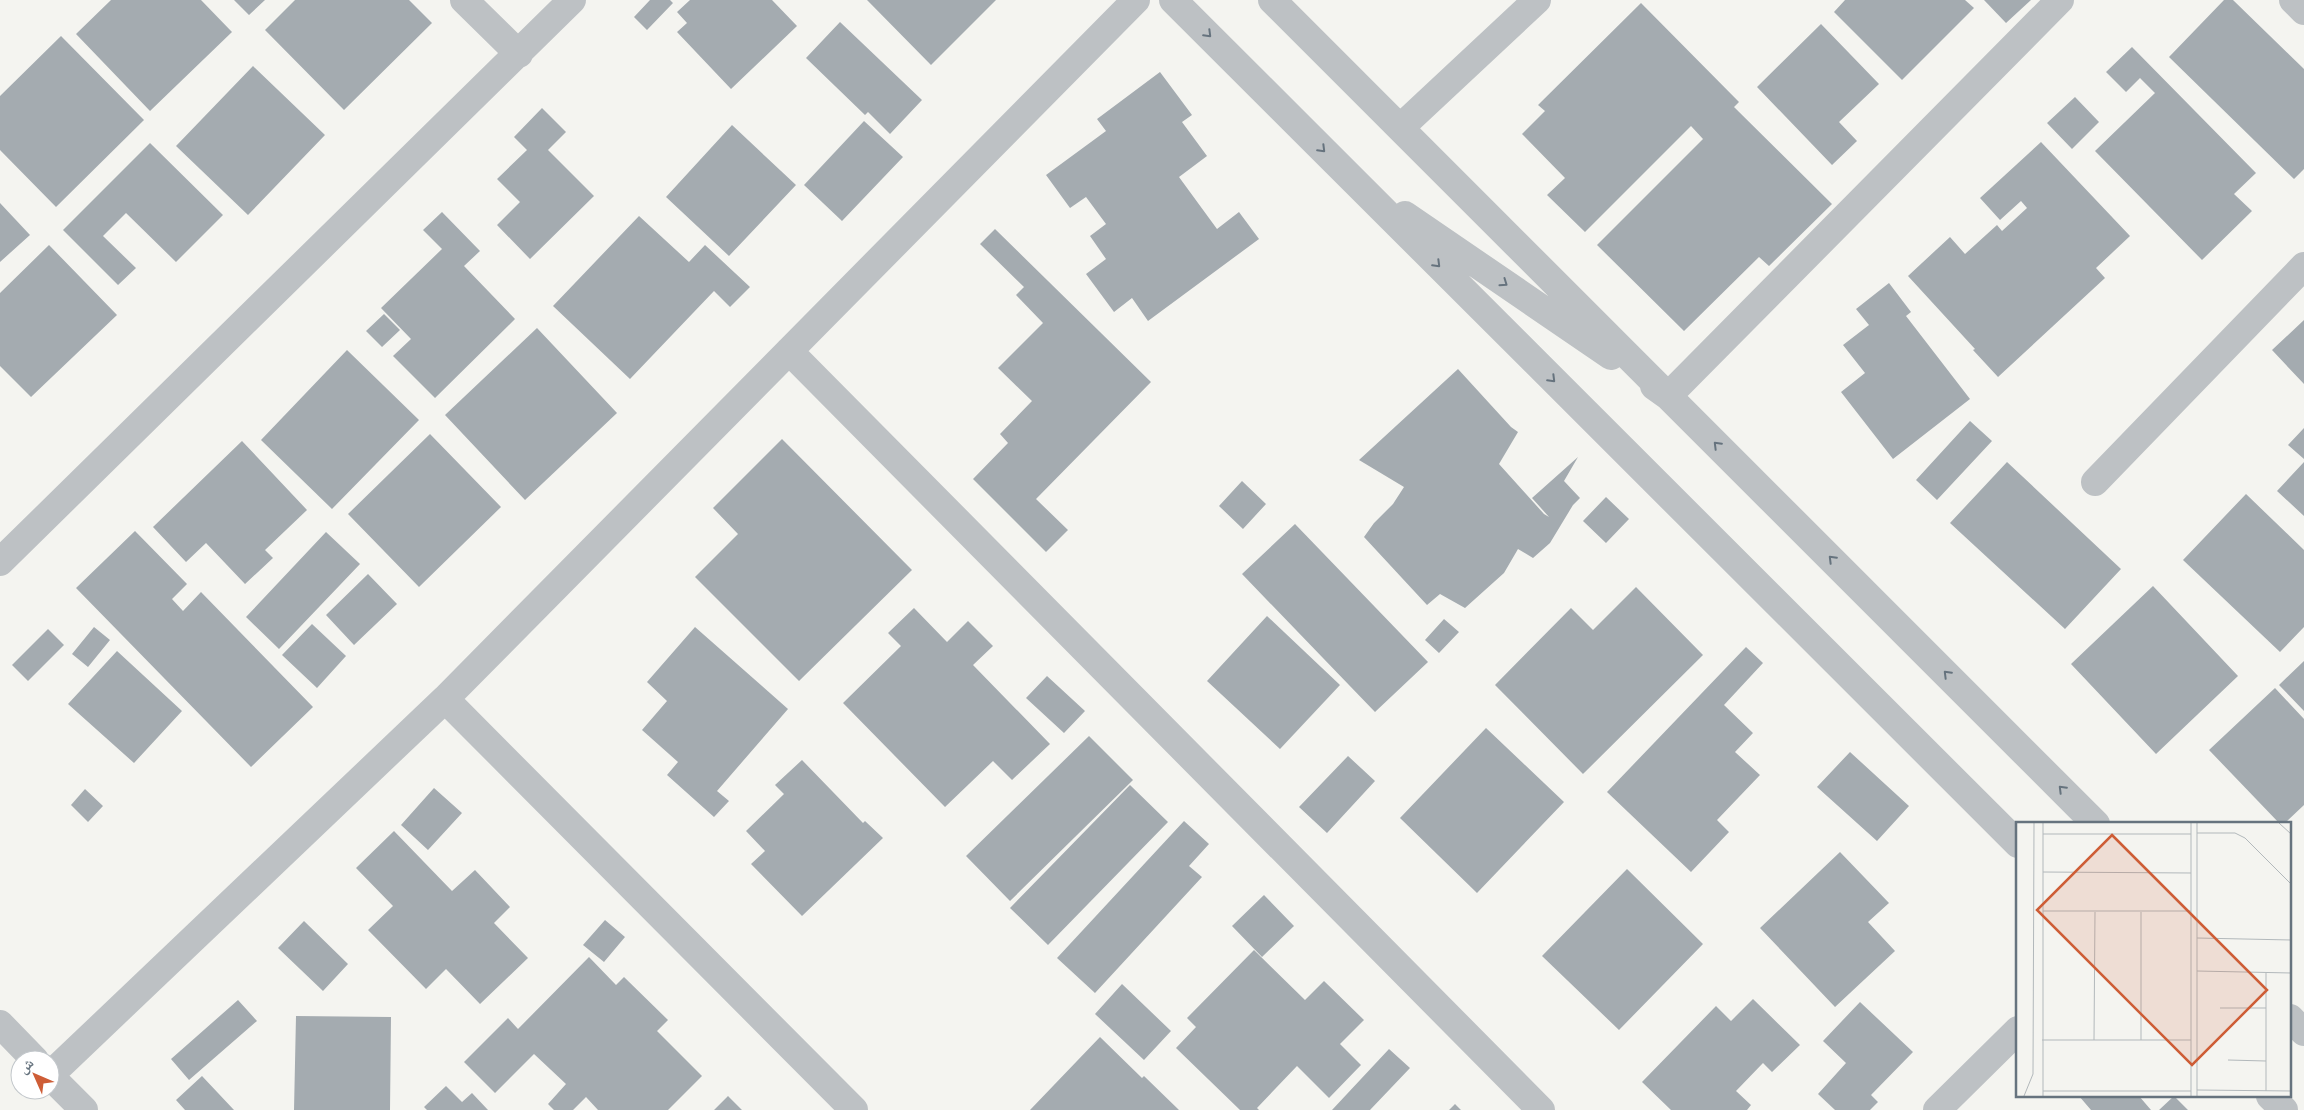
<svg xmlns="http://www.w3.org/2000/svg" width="2304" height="1110" font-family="'PT Sans','Noto Naskh Arabic',sans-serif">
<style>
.building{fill:#a4abb0}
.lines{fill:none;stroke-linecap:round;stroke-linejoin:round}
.minor{stroke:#bdc1c4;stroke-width:28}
.oneway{stroke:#66737e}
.inset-road{fill:none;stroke:#b2b8bb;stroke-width:1}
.view{fill:#ce5d36;fill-opacity:0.15;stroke:#ce5d36;stroke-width:2.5}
.inset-edge{fill:none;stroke:#66737e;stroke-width:2.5}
</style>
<rect width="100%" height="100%" fill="#f4f4f0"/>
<path class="building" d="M111 0H201L232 32 150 111 76 34Z
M234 0H265L249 15Z
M295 0H409L432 23 344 110 265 30Z
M650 0H670L673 3 647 30 634 17Z
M690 0H772L797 26 731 89 677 32 687 23 677 12Z
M867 0H996L931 65Z
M1845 0H1965L1974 8 1902 80 1834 12Z
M1984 0H2031L2006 23Z
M2224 0H2233L2304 69V169L2294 179 2169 57Z
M1641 3 1739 102 1734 107 1832 204 1769 266 1759 257 1684 331 1597 245 1703 139 1691 126 1585 232 1547 195 1565 178 1522 134 1545 111 1538 105Z
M840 22 922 100 890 134 868 112 865 115 806 58Z
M1821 24 1879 84 1839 122 1857 141 1832 165 1757 87Z
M61 36 144 120 56 207 0 150V96Z
M2132 47 2256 173 2234 194 2252 211 2202 260 2095 151 2155 93 2140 78 2126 92 2106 72Z
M253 66 325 135 248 215 176 146Z
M1160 72 1192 115 1182 122 1207 156 1179 177 1217 229 1239 212 1259 239 1148 321 1132 298 1114 312 1086 274 1106 259 1090 236 1106 224 1086 197 1070 208 1046 175 1106 131 1097 119Z
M2075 97 2099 122 2072 149 2047 123Z
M542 108 566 132 548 150 594 196 530 259 497 225 520 202 497 179 527 150 514 137Z
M864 121 903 157 842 221 804 185Z
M732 125 796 185 729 256 666 197Z
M2041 142 2130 236 2096 268 2105 278 1998 377 1973 350 1975 349 1908 276 1950 237 1965 254 1997 225 2002 231 2027 208 2021 201 2000 220 1980 198Z
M150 143 223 215 176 262 126 213 103 236 136 268 118 285 63 230Z
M0 203 30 235 0 262Z
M442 212 480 251 464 266 515 319 435 398 393 356 411 339 381 308 442 249 423 230Z
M639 216 689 262 705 245 750 287 730 307 714 291 630 379 553 306Z
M995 229 1151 382 1036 499 1068 530 1046 552 973 479 1008 443 1000 434 1032 401 998 368 1043 323 1016 295 1024 287 980 244Z
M49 245 117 315 31 397 0 366V293Z
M1889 283 1911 312 1906 316 1970 399 1893 459 1841 392 1865 373 1843 345 1869 325 1856 309Z
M384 314 400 330 382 347 366 331Z
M2304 320V384L2272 350Z
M537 328 617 413 525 500 445 415Z
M347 350 419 420 332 509 261 440Z
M1458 369 1511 427 1518 432 1499 464 1544 514 1549 517 1532 498 1578 457 1564 481 1580 498 1573 505 1550 543 1533 558 1518 549 1504 573 1465 608 1440 594 1427 605 1364 537 1374 523 1393 504 1404 487 1359 460Z
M1970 421 1992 441 1937 500 1916 480Z
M2304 428V459L2288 445Z
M430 434 501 507 419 587 348 514Z
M782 439 912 570 799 681 695 577 738 534 713 508Z
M242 441 307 510 265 550 273 558 245 584 206 543 186 562 153 527Z
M2007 462 2121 569 2065 629 1950 523Z
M2304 462V516L2277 491Z
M1242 481 1266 504 1243 529 1219 506Z
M2246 494 2304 550V627L2280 652 2183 560Z
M1606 497 1629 519 1606 543 1583 521Z
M1295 524 1428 662 1375 712 1242 574Z
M135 531 187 584 172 599 183 611 201 592 313 707 251 767 76 588Z
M326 532 360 564 279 649 246 617Z
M368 574 397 604 354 645 326 615Z
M2153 586 2238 676 2156 754 2071 664Z
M1636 587 1703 655 1583 774 1495 685 1571 608 1593 630Z
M914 608 947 642 968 621 993 646 973 665 1050 744 1012 780 993 761 945 807 843 703 901 646 888 633Z
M1267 616 1340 685 1280 749 1207 681Z
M1444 619 1459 632 1439 653 1425 640Z
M312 624 346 656 317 688 282 655Z
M94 627 110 640 88 667 72 654Z
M695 627 788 709 717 791 729 801 714 817 667 775 678 762 642 730 667 701 647 682Z
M48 629 64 645 28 681 12 665Z
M1746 647 1763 663 1724 705 1753 733 1735 752 1760 775 1717 820 1729 832 1691 872 1607 792Z
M117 651 182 711 134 763 68 704Z
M2304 661V711L2279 685Z
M1047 676 1085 711 1064 733 1026 698Z
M2275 688 2304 719V805L2284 824H2280L2209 750Z
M1486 728 1564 802 1477 893 1400 818Z
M1089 736 1133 780 1010 901 966 856Z
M1850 752 1909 806 1877 841 1817 787Z
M1348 756 1375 781 1327 833 1299 807Z
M802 760 863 823 865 821 883 838 802 916 751 864 765 851 746 831 784 794 775 785Z
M1130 785 1168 822 1048 945 1010 908Z
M434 788 462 813 428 850 401 825Z
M85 789 103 806 88 822 71 805Z
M1184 821 1209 844 1189 866 1202 877 1095 993 1057 958Z
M394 831 452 891 475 870 510 907 494 923 528 958 480 1004 446 969 426 989 368 930 393 906 356 868Z
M1840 852 1889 903 1868 922 1895 951 1835 1007 1760 928Z
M1627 869 1703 944 1619 1030 1542 956Z
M1264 895 1294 926 1262 957 1232 926Z
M605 920 625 937 604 962 583 945Z
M304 921 348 964 323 991 278 948Z
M1254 950 1305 1000 1324 981 1364 1020 1340 1044 1361 1065 1329 1098 1297 1066 1257 1108 1259 1110H1240L1176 1048 1196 1027 1187 1018Z
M589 957 616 985 624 977 668 1020 657 1031 702 1076 668 1110H598L586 1097 573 1110H554L548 1104 566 1084 534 1054 495 1093 464 1062 508 1018 518 1029Z
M1122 984 1171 1031 1144 1060 1095 1014Z
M1753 999 1800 1045 1772 1072 1763 1063 1736 1091 1751 1105 1747 1110H1671L1642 1082 1716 1006 1731 1021Z
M238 1000 257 1021 189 1080 171 1059Z
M1860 1002 1913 1052 1871 1095 1878 1102 1870 1110H1835L1818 1094 1846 1063 1823 1041Z
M296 1016 391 1017 390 1110H294Z
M1100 1037 1142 1078 1144 1076 1179 1110H1030Z
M1389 1049 1410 1068 1370 1110H1332Z
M202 1076 234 1110H185L176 1100Z
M446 1086 462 1102 472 1093 488 1110H427L424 1107Z
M728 1096 742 1110H714Z
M2079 1096H2139L2151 1110H2091Z
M2174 1096 2188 1110H2159Z
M1455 1104 1461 1110H1449Z"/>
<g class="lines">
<path class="minor" d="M464 0 519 54
M1173 0 2018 844
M1272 0 2096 824
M2293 0 2304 11
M1400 128 1537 0
M1405 215 1611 356
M789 351 1541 1110
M1654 386 1668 396 2060 0
M2095 482 2304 266
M0 562 572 0
M445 699 854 1110
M2290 1018 2304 1032
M0 1024 35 1060
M50 1075 445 699 1136 0
M50 1076 84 1110
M2270 1096 2284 1110
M1937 1110 2018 1030"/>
</g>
<defs><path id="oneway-chevron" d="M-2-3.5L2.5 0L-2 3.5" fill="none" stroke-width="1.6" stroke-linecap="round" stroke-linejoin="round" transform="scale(1.25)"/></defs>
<g class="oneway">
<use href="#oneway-chevron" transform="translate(1208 34) rotate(45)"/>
<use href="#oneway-chevron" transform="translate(1322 149) rotate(45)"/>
<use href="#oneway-chevron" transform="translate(1437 264) rotate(45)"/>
<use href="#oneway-chevron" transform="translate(1504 283) rotate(35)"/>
<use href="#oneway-chevron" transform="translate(1552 379) rotate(45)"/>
<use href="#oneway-chevron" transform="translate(1717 445) rotate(-135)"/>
<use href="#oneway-chevron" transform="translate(1832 559) rotate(-135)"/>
<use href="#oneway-chevron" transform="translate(1947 674) rotate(-135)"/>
<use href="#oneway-chevron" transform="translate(2062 789) rotate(-135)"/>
</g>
<g transform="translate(2016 822)">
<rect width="275" height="275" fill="#f4f4f0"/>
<path class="inset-road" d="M27 1V274M175 1V274M181 1V274M263 1 275 12M181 11H219L229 16 275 62M27 12H175M27 50 175 51M27 89H175M181 116 275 118M181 149 275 151M250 151V269M204 186H250M26 218H175M78 218 79 90M125 218V90M212 238 250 239M181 268 275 269M27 269H175M8 274 17 252 18 1"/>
<path class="view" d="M96 13 251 168 176 243 21 88Z"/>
<rect width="275" height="275" class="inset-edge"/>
</g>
<g transform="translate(35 1075) rotate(315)"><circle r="24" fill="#ffffff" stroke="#c2c7cb"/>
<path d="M0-4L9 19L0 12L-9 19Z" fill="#ce5d36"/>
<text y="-8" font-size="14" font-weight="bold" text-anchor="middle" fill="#66737e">ش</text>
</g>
</svg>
